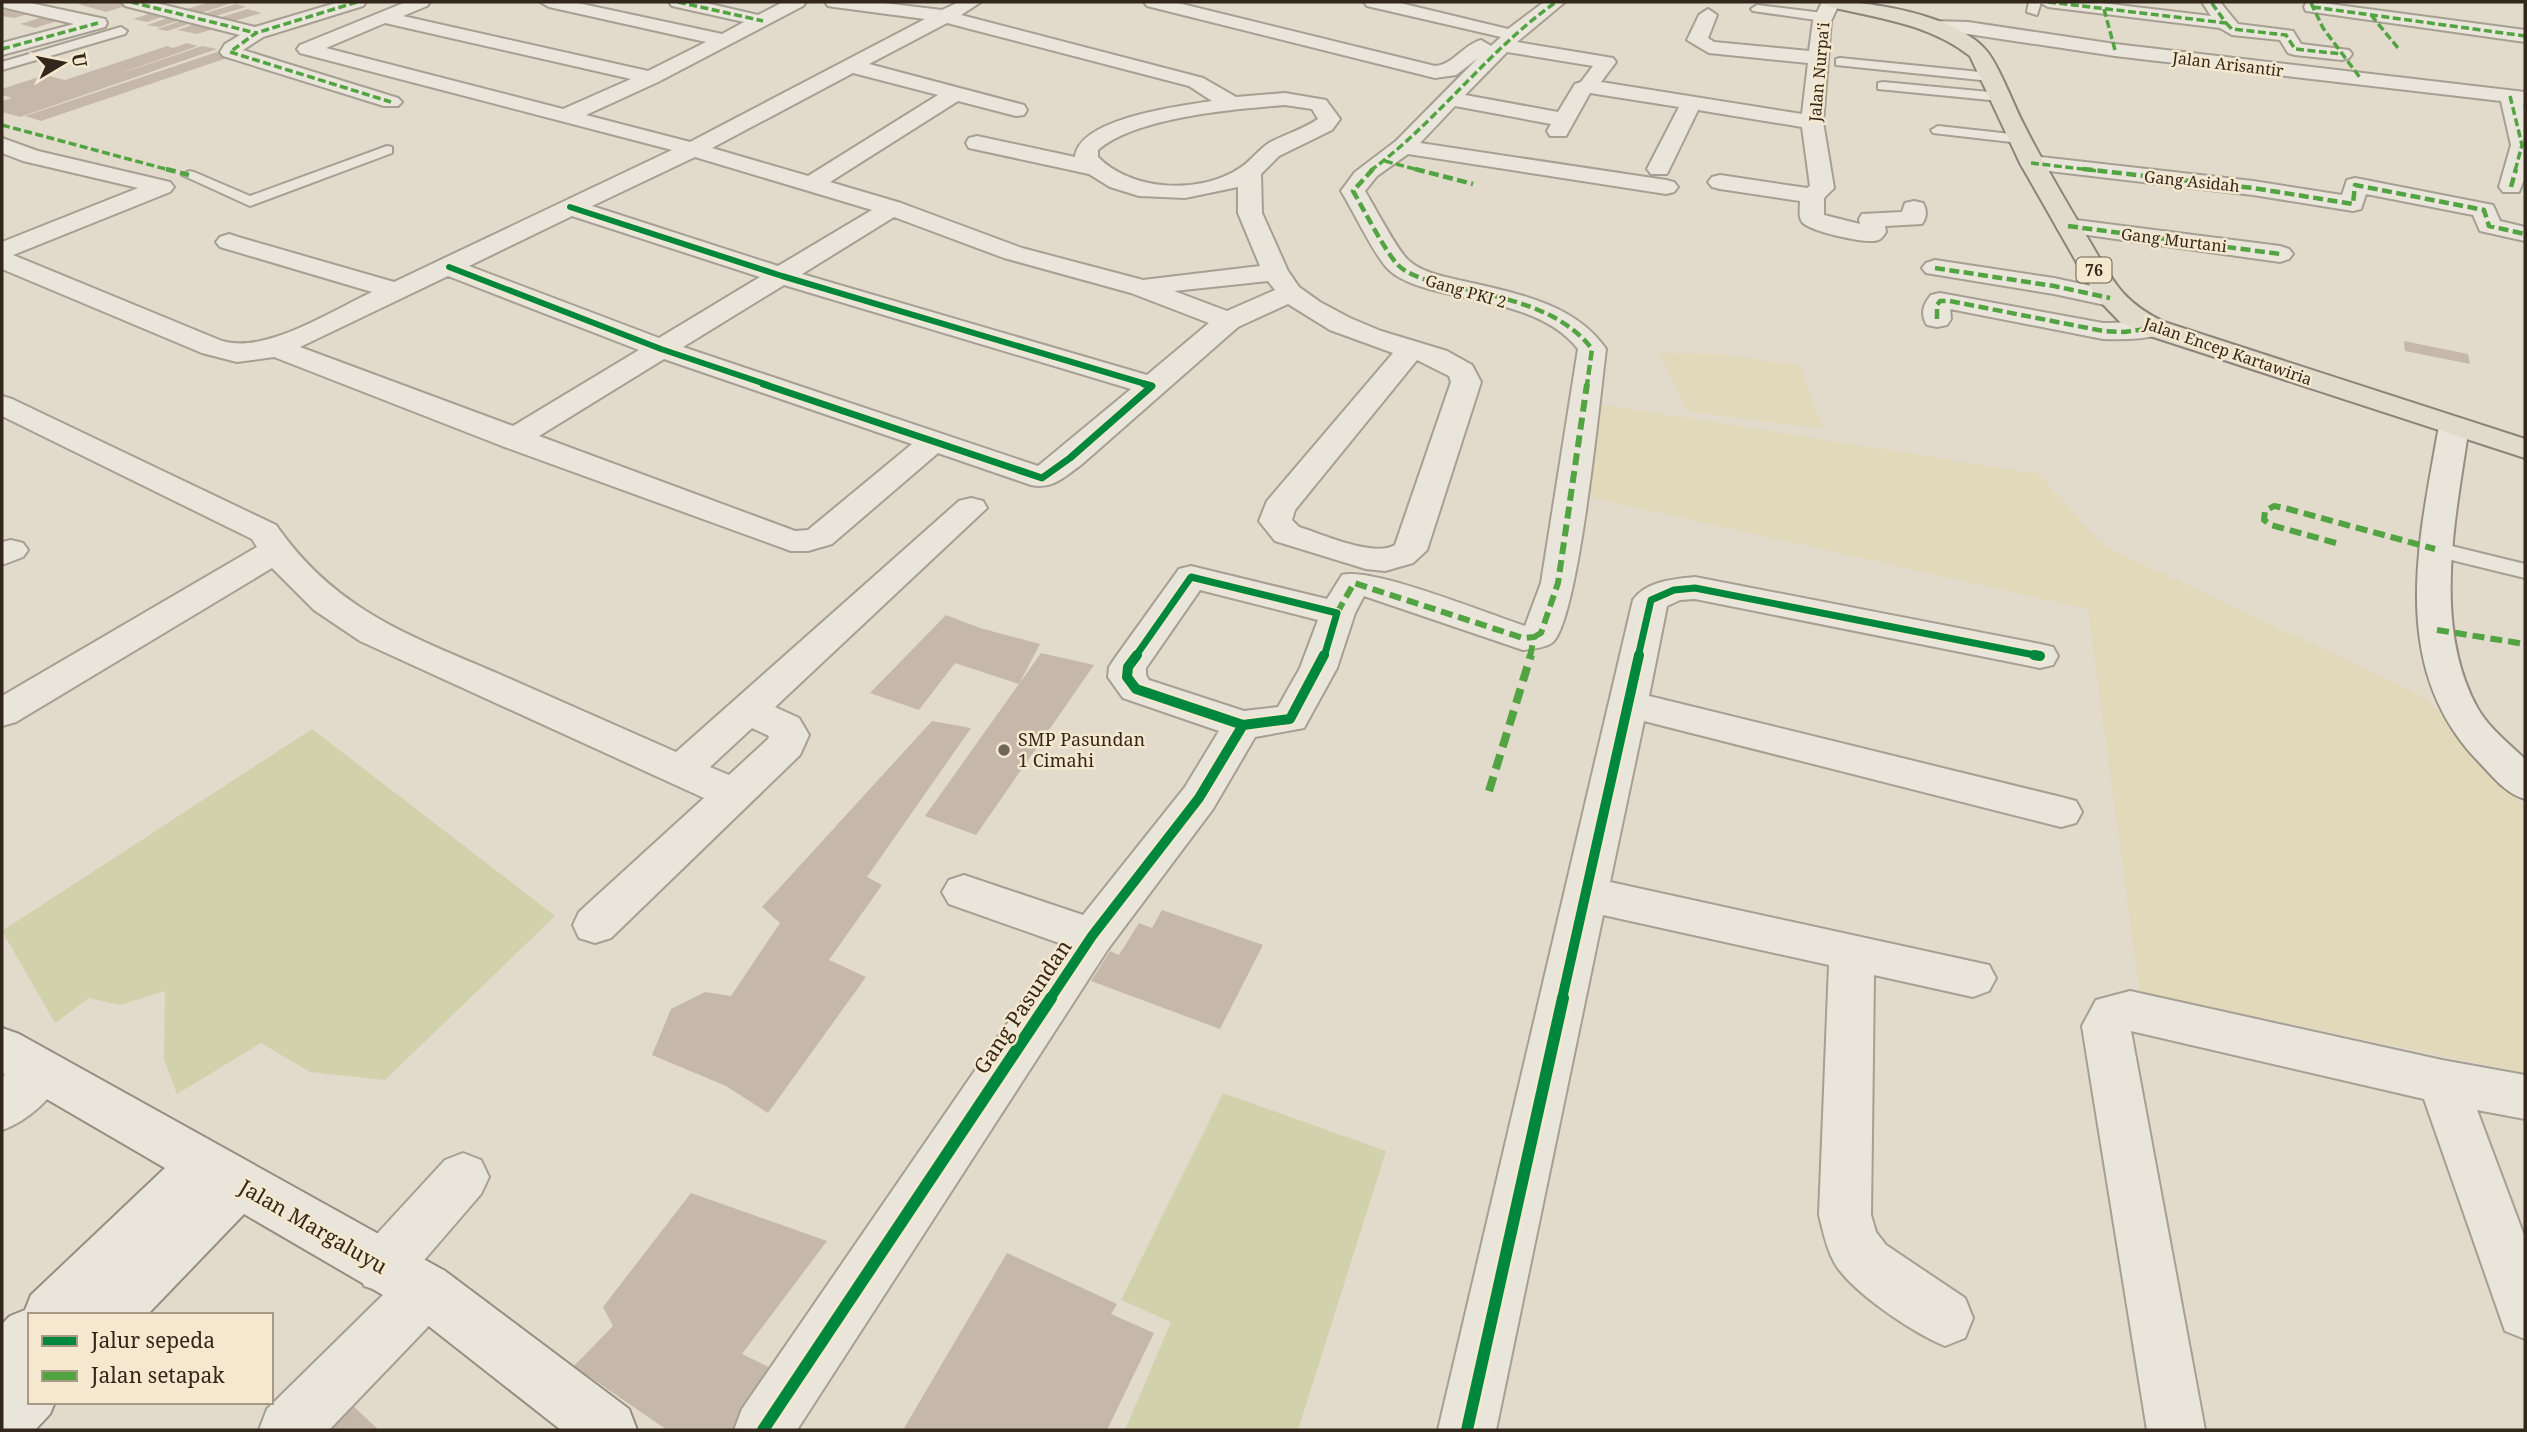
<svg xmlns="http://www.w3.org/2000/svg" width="2527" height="1432" font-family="'Noto Serif',serif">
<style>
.farmland{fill:#e1d9ba}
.green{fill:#d1d1ac}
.building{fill:#c5b8aa}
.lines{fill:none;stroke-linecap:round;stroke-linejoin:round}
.service-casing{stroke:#a69f93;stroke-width:4}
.minor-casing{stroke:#a69f93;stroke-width:4}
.secondary-casing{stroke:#968e83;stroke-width:4}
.primary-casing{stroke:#8c847a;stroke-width:4}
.service{fill:#eae5da;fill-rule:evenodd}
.minor{fill:#eae5da;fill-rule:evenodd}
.secondary{fill:#eae5da;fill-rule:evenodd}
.primary{fill:#e1dbcc;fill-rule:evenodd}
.quiet-far3{stroke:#52a341;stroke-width:3.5;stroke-dasharray:8 3.5;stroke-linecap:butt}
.quiet-far2{stroke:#52a341;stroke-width:4.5;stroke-dasharray:10 4.5;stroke-linecap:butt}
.quiet-far1{stroke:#52a341;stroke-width:6;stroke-dasharray:12 6;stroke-linecap:butt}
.quiet{stroke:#52a341;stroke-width:8;stroke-dasharray:15 8;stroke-linecap:butt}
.cycleway-far3-casing{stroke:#f4e8ce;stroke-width:9}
.cycleway-far2-casing{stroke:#f4e8ce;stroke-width:10}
.cycleway-far1-casing{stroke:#f4e8ce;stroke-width:14}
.cycleway-casing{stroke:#f4e8ce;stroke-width:17}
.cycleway-far3{stroke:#00873e;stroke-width:6}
.cycleway-far2{stroke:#00873e;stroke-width:7}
.cycleway-far1{stroke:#00873e;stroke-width:10}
.cycleway{stroke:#00873e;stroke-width:12}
.poi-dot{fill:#706659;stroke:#f4e8ce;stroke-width:2.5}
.labels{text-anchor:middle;stroke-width:5;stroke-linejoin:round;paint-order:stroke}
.far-street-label{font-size:16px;fill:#33271c;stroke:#f4e8ce}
.shield{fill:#f4e8ce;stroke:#6d6151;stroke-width:2}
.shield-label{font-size:16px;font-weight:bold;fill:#33271c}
.poi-label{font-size:18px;fill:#33271c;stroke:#f4e8ce;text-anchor:start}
.near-street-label{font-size:21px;fill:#33271c;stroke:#f4e8ce}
</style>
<rect width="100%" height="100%" fill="#e2daca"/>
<path class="farmland" d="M1660 353 1718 354 1800 366 1823 429 1687 411Z
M1600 404 2039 474 2102 545 2423 696 2525 808V1073L2140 992 2088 609 1586 496Z"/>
<path class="green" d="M312 729 555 916 385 1080 310 1072 261 1043 177 1094 164 1059 165 991 120 1005 89 998 55 1023 2 931Z
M1223 1093 1386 1151 1298 1430H1125L1171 1322 1121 1300Z"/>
<path class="building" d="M86 2H117L129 5 106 12 78 4Z
M210 2H235L198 14 184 10Z
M236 4 246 7 212 17 202 14Z
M248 9 261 13 231 22 218 18Z
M7 10 28 14 14 18 2 16V11Z
M149 14 162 17 147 22 133 19Z
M50 15 64 19 35 28 20 24Z
M176 15 189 17 159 27 147 25Z
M181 21 192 23 167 31 157 29Z
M197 23 216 28 197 34 178 30Z
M187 43 198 46 104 79 202 46 217 49 20 117 2 112V101L12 98 2 95V89L45 75 65 80 167 46 173 48Z
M217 52 233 56 41 121 25 116Z
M2404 341 2468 354 2470 364 2405 351Z
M946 615 980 628 1040 644 1019 684 955 663 919 710 870 693Z
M1041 653 1094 665 976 835 925 816Z
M932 721 971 728 867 877 882 885 829 960 866 977 768 1113 726 1086 652 1055 671 1009 705 992 731 996 780 923 762 907Z
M1162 910 1263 945 1220 1029 1091 981 1110 951 1119 955 1139 923 1152 928Z
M691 1193 827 1241 742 1354 781 1373 739 1430H667L574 1366 613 1326 603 1307Z
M1007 1253 1117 1304 1111 1314 1154 1333 1107 1430H903Z
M341 1395 379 1430H310Z"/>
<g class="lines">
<defs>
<path id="service" d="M2029 2H2041L2037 15 2027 12Z
M1757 5 1823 13 1829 17 1823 21 1753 11 1751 9Z
M121 27 127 31 125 34 2 70V62Z
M1840 58 1990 73 1996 77 1990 81 1836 65V59Z
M1883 82 2000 93 2007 97 2000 101 1878 89V83Z
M1938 126 2020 135 2027 139 2020 143 1933 133 1931 130Z
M387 146 392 147V153L250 206 182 175 189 171 194 172 250 196Z
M2435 542 2525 564V578L2427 554 2424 549 2427 544Z"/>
<path id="minor" d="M2 2H26L105 19 107 23 105 27 2 55V43L74 24 2 7Z
M122 2H152L255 27 339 2H366L363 6 263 37 243 50 398 98 402 102 398 106H384L223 56 220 52 225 44 240 35 125 6Z
M406 2H430L427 6 403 16 648 71 706 42 549 7 540 2H573L722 34 744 22 672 6 669 2H702L758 15 783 2H806L803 6 658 82 586 115 690 142 925 19 834 7 828 6 825 2H875L942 10 959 2H981L961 15 1203 78 1236 97 1285 93 1326 100 1340 119 1332 130 1279 156 1261 174 1262 213 1288 271 1299 287 1320 302 1350 318 1381 331 1447 351 1472 365 1481 382 1427 550 1413 563 1385 571 1366 569 1275 541 1259 521 1267 501 1393 353 1330 330 1288 304 1238 327 1081 465C1064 477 1052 490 1031 485L938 453 832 544 808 551H791L502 446 274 357 237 362 202 353 2 269V242L138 188 23 161 2 153V138L38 151 170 182 174 187 170 192 13 255 222 341C266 354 331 311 372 292L220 247 216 242 220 237 229 234 238 237 394 282 672 150 300 53 297 49 300 45ZM385 23 631 79 563 109 326 48ZM947 23 1189 86 1212 101C1180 106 1079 118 1075 157L977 136 969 138 966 143 969 148 1089 174 1110 187 1139 196 1185 198 1238 187V213L1260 266 1143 280 1022 248 901 203 830 182 958 101 1016 116 1024 115 1027 110 1024 105 869 64ZM853 73 938 95 808 176 712 148ZM1285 105 1312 109 1318 119C1304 129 1285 134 1269 143 1258 150 1251 161 1240 168 1200 195 1131 191 1098 157V150C1136 117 1235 109 1285 105ZM695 157 872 210 778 266 592 206ZM572 216 760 277 659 338 469 266ZM894 217 1004 258 1131 293 1209 323 1147 375 802 274ZM448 276 639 350 513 426 300 347ZM1268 281 1275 290 1227 311 1174 291ZM784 285 1131 389 1038 466 683 347ZM664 359 912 444 808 530 795 531 539 436ZM1417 360 1449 376 1451 382 1395 545C1374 558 1322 534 1299 527L1292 520 1295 510Z
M1144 2H1174L1435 66C1453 65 1463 45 1481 40L1491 46 1501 37 1367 6 1364 2H1396L1508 29 1544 2H1565L1517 42 1613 58 1616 62 1601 82 1802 114 1808 63 1709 53 1687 40 1699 15 1708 9 1717 15 1708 38 1714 42 1809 51 1813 21 1822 2H1840L1831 21 1823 122 1834 188 1824 198V215L1860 224 1859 219 1862 214 1902 212 1905 203 1914 201 1923 203C1927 210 1927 217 1922 224L1885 226 1886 232C1883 237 1880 241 1873 241 1860 242 1813 232 1803 223 1798 218 1800 208 1800 201L1720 189 1712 187 1708 182 1712 177 1720 175 1807 188 1810 186 1802 127 1698 110 1667 174H1651L1647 169 1679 107 1590 93 1566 136H1550L1547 131 1551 124 1455 106 1420 143 1666 180 1674 182 1678 187 1674 192 1666 194 1408 154 1377 176 1365 191C1374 206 1397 250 1408 260 1422 273 1445 277 1463 281 1515 293 1574 303 1606 349 1600 396 1579 617 1553 642 1546 648 1532 649 1523 650L1364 596 1355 613 1337 668 1304 728 1255 737 1213 809 1108 949 797 1430H734L742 1409 1062 944 949 904 942 892 949 880 964 875 1083 915 1185 787 1219 731 1123 698 1108 677 1109 667 1115 658 1179 569 1191 566 1327 599 1342 575C1373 567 1488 614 1525 626L1541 583 1578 349C1547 309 1483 302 1437 291 1421 287 1400 281 1388 269 1374 255 1353 210 1341 191L1355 172 1396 141 1478 58 1456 75 1435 78 1147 6ZM1507 52 1593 66 1581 82 1575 84 1558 112 1465 95ZM1200 590 1318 620 1300 668 1278 707 1244 711 1149 680 1146 675V668Z
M2039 2H2093L2211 16 2202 2H2220L2238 24 2293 31 2301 44 2349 50 2352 54 2349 58 2342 60 2295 55 2288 53 2280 40 2232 35 2220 28 2048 7Z
M2315 2 2525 30V42L2306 11 2304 7 2306 3Z
M1932 21 1968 22 2115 44 2525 92V104H2523L2525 114V177L2519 192H2503L2499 187 2511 145 2501 101 2115 56 1968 34 1925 31 1923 27 1925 23Z
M2031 156 2253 181 2342 195 2347 180 2355 178 2493 205 2500 221 2525 227V241L2480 231 2473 215 2366 194 2361 209 2353 211 2253 195 2023 168 2020 163 2023 158Z
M2068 219 2280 246 2289 249 2293 254 2289 259 2280 262 2059 231 2056 226 2059 221Z
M1935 260 2054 278 2119 292 2123 298 2119 304 2110 306 2054 294 1926 273 1922 268 1926 263Z
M1940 293 2103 323C2123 324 2145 317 2164 322L2168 328 2164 334C2144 339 2124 340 2103 339L1950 309 1951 319 1947 325 1937 327 1927 325C1920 314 1923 305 1931 295Z
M2 396 12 399 276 525C335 610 408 635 499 674 558 700 617 726 676 752L959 501 971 498 983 501 987 508 775 707 799 718 809 735 800 755 611 938 595 943 579 938 573 925 579 912 704 798 360 641 314 610 272 568 16 722 2 726V696L257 547 252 539 2 416ZM752 728 769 736 768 739 729 775 710 767Z
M11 540 23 543 28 550 23 557 2 565V542Z
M1695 577 2040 644 2053 647 2058 656 2053 665 2040 668 1695 599 1680 600 1667 606 1649 696 2061 797 2076 801 2082 812 2076 823 2061 827 1644 721 1610 882 1989 965 1996 978 1989 991 1973 997 1874 975 1871 1215 1876 1232 1886 1245 1965 1298 1973 1318 1965 1338 1945 1346C1913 1333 1850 1291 1834 1262 1826 1247 1823 1231 1819 1215L1829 965 1603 915 1496 1430H1438L1633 600C1646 581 1674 579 1695 577Z
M2130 991 2442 1060 2525 1075V1119L2477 1110 2525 1238V1339L2505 1331 2424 1099 2131 1031 2205 1430H2147L2082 1026 2096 1000Z
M42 1051 59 1057 66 1072C54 1097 28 1121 2 1130V1077L25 1057Z
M463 1153 481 1160 489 1177 481 1194 419 1266 426 1263 445 1271 453 1290 445 1309 329 1430H259L267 1409 385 1293 364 1286 356 1267 364 1248 445 1160Z"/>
<path id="secondary" d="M2454 417 2465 420 2469 426C2456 516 2431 625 2478 709 2489 728 2509 744 2525 759V799C2504 793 2491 774 2476 759 2388 665 2419 540 2439 426L2443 420Z
M2 1028 19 1034 445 1271 629 1409 637 1430H561L407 1309 244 1214 147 1315H30V1402H55L50 1414 35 1430H2V1324L10 1316 25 1310 31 1295 165 1168 2 1073Z"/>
<path id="primary" d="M1824 2C1868 0 1954 15 1985 49 1998 63 2014 106 2024 125 2044 165 2067 203 2090 242 2113 281 2121 301 2164 322L2525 439V458L2144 334 2120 322 2097 298 2020 163 1970 56C1928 23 1876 18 1827 6Z"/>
</defs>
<use href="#service" class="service-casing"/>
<use href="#minor" class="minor-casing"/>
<use href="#secondary" class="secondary-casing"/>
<use href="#primary" class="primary-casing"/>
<use href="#service" class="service"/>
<use href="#minor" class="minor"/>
<use href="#secondary" class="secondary"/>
<use href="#primary" class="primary"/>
<path class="quiet-far3" d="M131 2 256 33
M357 2 256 33 230 52 391 102
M678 2 763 21
M2048 2 2226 23 2211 2
M2311 3 2323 28 2361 79
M2313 7 2525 36
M2104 9 2115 50
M2371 15 2398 48
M2226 23 2232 29 2286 35 2295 49 2342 54
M2 49 98 23
M2510 96 2522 145 2515 171
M2 125 173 171
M1385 161 1422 171
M2031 163 2099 171
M1370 171C1438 121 1487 51 1556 2"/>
<path class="quiet-far2" d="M166 169 189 175
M1373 169 1353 191C1363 208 1386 253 1398 265 1411 278 1435 282 1453 286 1502 298 1560 307 1592 349L1587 385
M1415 169 1473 184
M2083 169 2253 188 2353 204 2355 185 2484 210 2489 226 2525 234
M2511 187 2516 169
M2068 226 2280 254
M1935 268 2054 286 2110 298
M1937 319V305L1940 301H1950L2103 331 2124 332 2154 328"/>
<path class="quiet-far1" d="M2336 543 2271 525 2264 520 2265 511 2274 506 2285 508 2435 549
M1337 613 1354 583 1523 638 1534 637
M2437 630 2525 644
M1534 637 1541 633 1558 583 1587 384
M1530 657 1534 637"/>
<path class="quiet" d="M1489 791 1531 655"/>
<defs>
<path id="cycleway-far3" d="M570 207 782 276 1149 385
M449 267 661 349 768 385"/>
<path id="cycleway-far2" d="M763 384 1042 478 1070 458 1152 386 1144 384
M1135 657 1191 577 1337 613 1324 657
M1638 657 1651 600 1674 590 1695 588 2040 656"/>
<path id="cycleway-far1" d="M1137 655 1128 667 1127 677 1136 689 1243 725
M2034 655 2040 656
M1243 725 1290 719 1324 655
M1050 999 1092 936 1199 798 1243 725
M1562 999 1639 655"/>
<path id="cycleway" d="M763 1430 1051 998
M1467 1430 1563 998"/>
</defs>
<use href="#cycleway-far3" class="cycleway-far3-casing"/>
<use href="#cycleway-far2" class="cycleway-far2-casing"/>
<use href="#cycleway-far1" class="cycleway-far1-casing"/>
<use href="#cycleway" class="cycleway-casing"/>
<use href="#cycleway-far3" class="cycleway-far3"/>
<use href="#cycleway-far2" class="cycleway-far2"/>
<use href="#cycleway-far1" class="cycleway-far1"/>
<use href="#cycleway" class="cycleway"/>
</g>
<circle class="poi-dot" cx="1004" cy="750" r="7"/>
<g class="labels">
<g class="far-street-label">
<text transform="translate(2228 64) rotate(7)" y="6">Jalan Arisantir</text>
<text transform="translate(1819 72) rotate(-85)" y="6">Jalan Nurpa'i</text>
<text transform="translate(2192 181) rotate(6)" y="6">Gang Asidah</text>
<text transform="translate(2174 240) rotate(7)" y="6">Gang Murtani</text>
<text transform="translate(1466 291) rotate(16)" y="6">Gang PKI 2</text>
<text transform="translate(2228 351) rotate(19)" y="6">Jalan Encep Kartawiria</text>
</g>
<rect class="shield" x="2076.5" y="257.5" width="35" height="25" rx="5"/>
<g class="shield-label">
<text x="2094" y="276">76</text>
</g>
<g class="poi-label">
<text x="1018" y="746">SMP Pasundan<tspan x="1018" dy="21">1 Cimahi</tspan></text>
</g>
<g class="near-street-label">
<text transform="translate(1023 1007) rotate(-56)" y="7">Gang Pasundan</text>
<text transform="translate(313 1227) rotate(30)" y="7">Jalan Margaluyu</text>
</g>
</g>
<rect width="2527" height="1432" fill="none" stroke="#33271c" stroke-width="7"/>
<rect x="28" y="1313" width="245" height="91" fill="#f4e8ce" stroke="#a79b87" stroke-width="2"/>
<rect x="42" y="1336" width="35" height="10" fill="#00873e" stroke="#a79b87" stroke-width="2"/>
<text x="91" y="1348" font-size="21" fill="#33271c">Jalur sepeda</text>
<rect x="42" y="1371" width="35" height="10" fill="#52a341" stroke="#a79b87" stroke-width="2"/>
<text x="91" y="1383" font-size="21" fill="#33271c">Jalan setapak</text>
<g transform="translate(63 63) rotate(80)" stroke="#f4e8ce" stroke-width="5" paint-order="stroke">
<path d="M0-5L12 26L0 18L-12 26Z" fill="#33271c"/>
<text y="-10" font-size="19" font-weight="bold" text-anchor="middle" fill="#33271c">U</text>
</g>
</svg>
